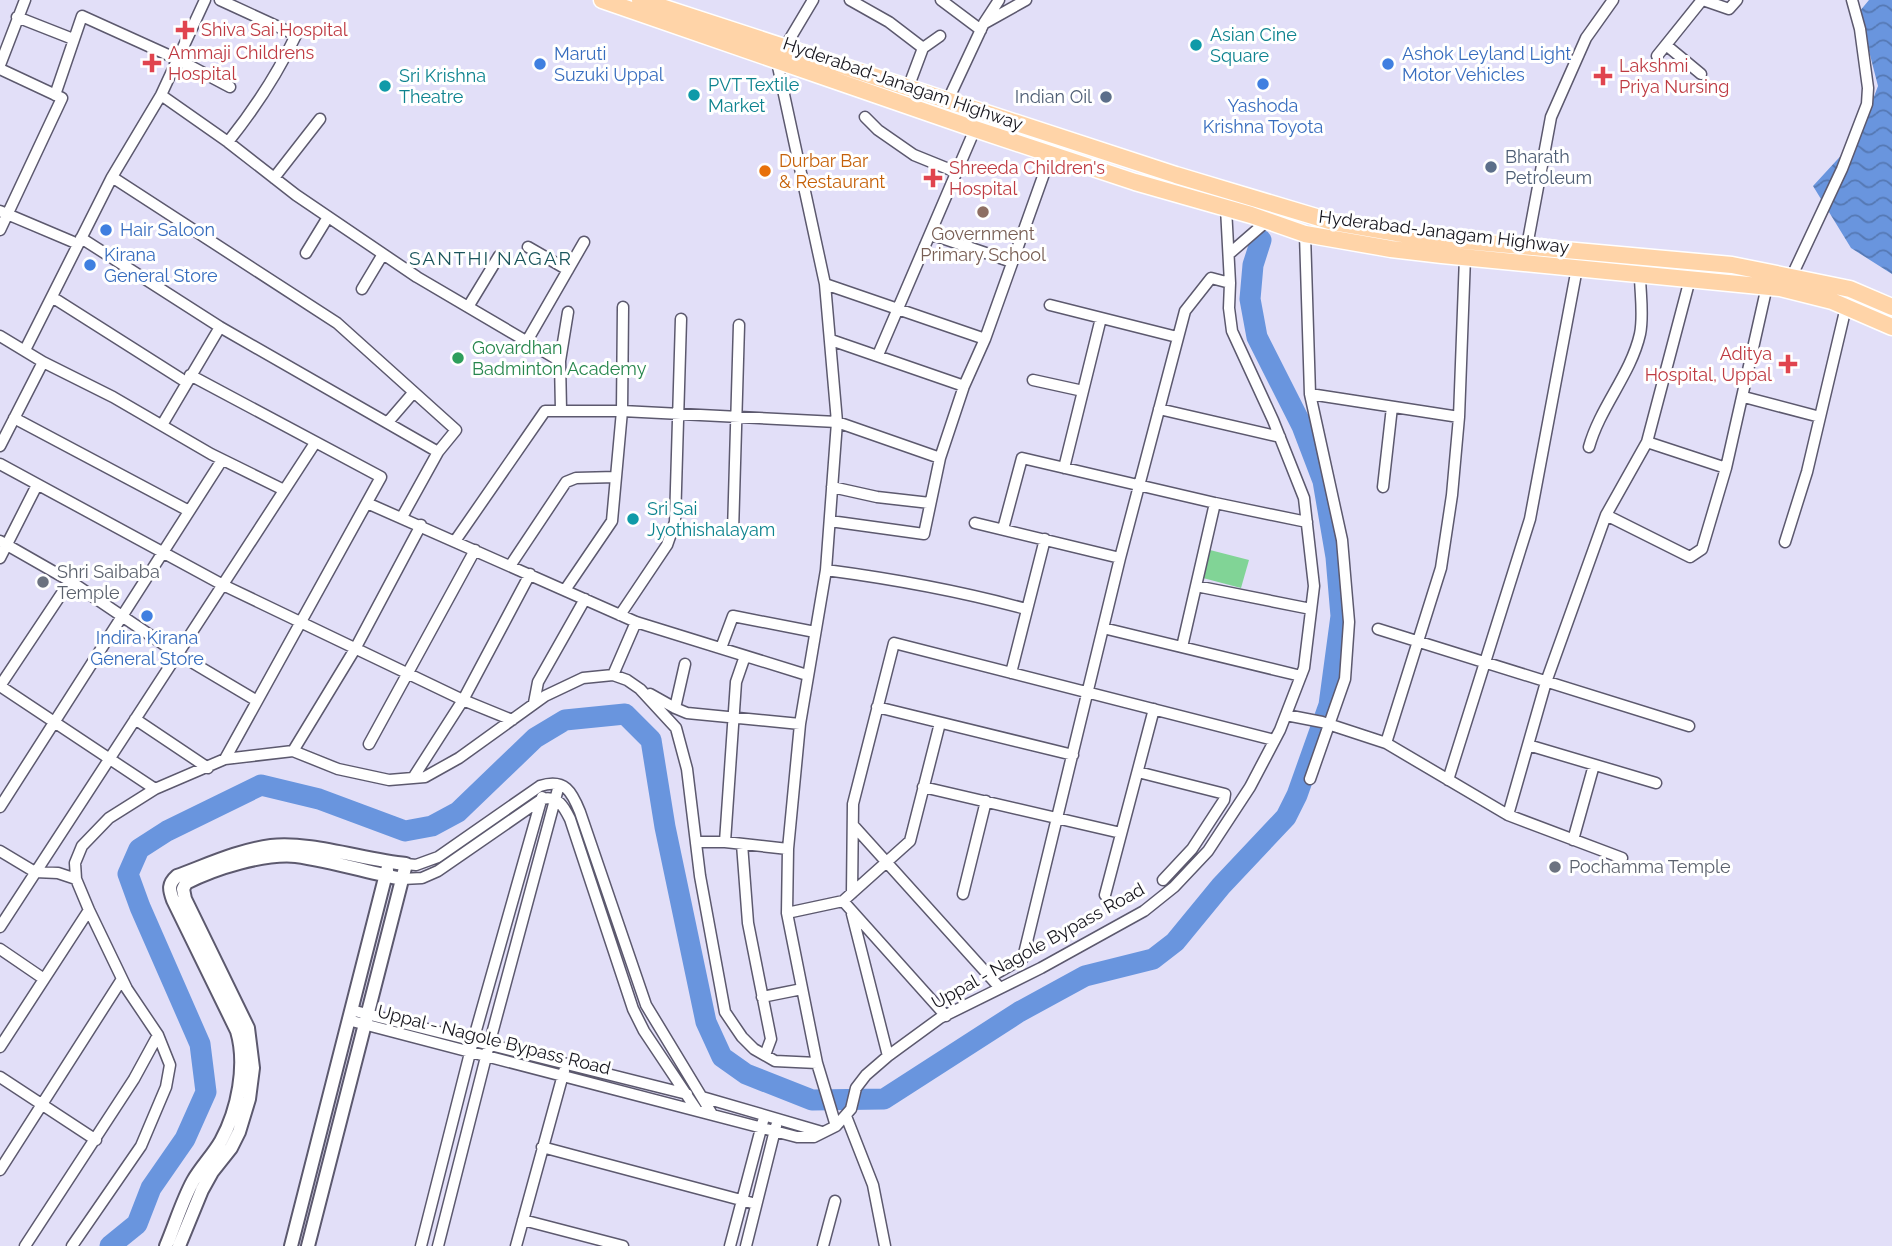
<svg xmlns="http://www.w3.org/2000/svg" width="1892" height="1246" font-family="Raleway,sans-serif">
<style>
.green{fill:#81d496}
.water{fill:url(#water-waves)}
.lines{fill:none;stroke-linecap:round;stroke-linejoin:round}
.river{stroke:#6995de;stroke-width:21}
.minor-casing{stroke:#5c596e;stroke-width:13}
.tertiary-casing{stroke:#5c596e;stroke-width:16}
.trunk-casing{stroke:#fff;stroke-width:19}
.minor{stroke:#fff;stroke-width:10}
.tertiary{stroke:#fff;stroke-width:12}
.trunk{stroke:#ffd4a8;stroke-width:16}
.health-dot{fill:#e0444e;stroke:#fff;stroke-width:2.5}
.culture-dot{fill:#0f9aa8;stroke:#fff;stroke-width:2.5}
.shop-dot{fill:#3f7fe0;stroke:#fff;stroke-width:2.5}
.service-dot{fill:#5c6f8a;stroke:#fff;stroke-width:2.5}
.food-dot{fill:#e8710a;stroke:#fff;stroke-width:2.5}
.education-dot{fill:#8d6e63;stroke:#fff;stroke-width:2.5}
.leisure-dot{fill:#2e9e5b;stroke:#fff;stroke-width:2.5}
.worship-dot{fill:#6b7280;stroke:#fff;stroke-width:2.5}
.labels{text-anchor:middle;stroke-width:6;stroke-linejoin:round;paint-order:stroke}
.health-label{font-size:18px;fill:#be3a42;stroke:#fff;text-anchor:start}
.culture-label{font-size:18px;fill:#0d838f;stroke:#fff;text-anchor:start}
.shop-label{font-size:18px;fill:#366cbe;stroke:#fff;text-anchor:start}
.street-label{font-size:18px;fill:#16151d;stroke:#fff}
.service-label{font-size:18px;fill:#4e5e75;stroke:#fff;text-anchor:end}
.food-label{font-size:18px;fill:#c56008;stroke:#fff;text-anchor:start}
.education-label{font-size:18px;fill:#785e54;stroke:#fff}
.leisure-label{font-size:18px;fill:#27864d;stroke:#fff;text-anchor:start}
.worship-label{font-size:18px;fill:#5b616d;stroke:#fff;text-anchor:start}
.neighbourhood-label{font-size:19px;letter-spacing:2px;fill:#1a555c;stroke:#fff}
</style>
<defs>
<pattern id="water-waves" width="16" height="10" patternUnits="userSpaceOnUse" patternTransform="scale(1.75)"><rect width="16" height="10" fill="#6995de"/><path d="M0 5q4-4 8 0t8 0" fill="none" stroke="#5578b3"/></pattern>
</defs>
<rect width="100%" height="100%" fill="#e2dff8"/>
<path class="green" d="M1210 550 1249 560 1241 588 1203 578Z"/>
<path class="water" d="M1869 0H1892V274L1851 248 1813 186 1859 136 1878 86 1859 12Z"/>
<g class="lines">
<path class="river" d="M110 1246 137 1224 151 1188 185 1139 206 1092 200 1044 140 907 128 874 139 849 167 831 261 785 319 799 405 831 432 826 458 812 535 738 565 720 625 714 651 740 665 827 706 1022 722 1057 746 1074 812 1100 884 1099 1019 1012 1085 976 1153 959 1175 942 1221 886 1286 817 1297 795 1329 705 1341 616 1336 557 1323 481 1302 426 1257 337 1250 299 1253 265 1261 240"/>
<defs>
<path id="minor" d="M220 0 296 35C277 75 256 107 228 142
M850 0 889 22 923 48 940 36
M941 0 981 30
M1703 0 1729 9 1737 0
M17 17 73 39
M985 23 1026 0
M1666 45 1701 74
M785 47 813 0
M1657 56 1702 0
M777 62 825 284 837 422 826 570 800 724 788 849 787 913 817 1063 836 1126
M0 65 25 0
M0 69 62 98 0 230
M908 88 923 48
M55 95 82 16 177 59 230 87
M161 95 228 142 296 195 417 277 560 361 561 410
M948 100 984 23 999 0
M865 117 878 130 914 155 956 172
M112 177 337 323 456 430 438 452 402 517
M274 178 320 119
M0 211 78 244
M930 234 1012 262
M1305 234 1310 394 1342 540 1349 622 1345 679 1310 779
M81 238 220 327 438 452
M1527 246 1551 117 1586 38 1613 0
M528 247 568 270
M306 253 328 217
M1229 254 1267 221
M1789 282 1842 169 1867 104 1868 88 1860 29 1852 0
M825 284 985 339
M362 289 383 254
M52 297 186 382
M1050 305 1177 337
M468 307 499 256
M0 336 43 362 113 397 211 454 284 490
M831 340 964 386
M527 341 584 242
M25 350 112 177 161 95 205 0
M878 355 975 129
M560 361 568 312
M190 375 381 477 225 759
M1033 380 1083 391
M1310 394 1459 417
M1744 397 1820 417
M1159 409 1280 437
M14 418 189 511
M388 422 413 393
M162 425 220 327
M1647 442 1726 468
M0 446 43 362
M1589 447C1600 407 1631 374 1640 334 1644 315 1640 293 1640 274
M0 464 223 585 463 700 512 720
M1064 468 1101 318
M832 487 877 497 930 503
M1383 487 1392 407
M367 503 636 622 807 675
M1606 515 1690 557 1702 549 1726 468 1767 286
M830 521 924 534 940 458 964 386 985 339 1051 154
M975 523 1120 558
M1003 529 1022 458 1215 503 1307 522
M733 532 739 325
M0 541 70 581 178 654 257 701
M455 541 545 411H622L837 422 940 458
M1785 542 1807 472 1846 307
M0 558 37 485
M510 566 566 482 576 478 616 477
M826 570C894 579 960 591 1026 609
M1196 586 1311 609
M565 590 612 521 622 411 623 307
M620 615 667 545 675 522 681 319
M1103 628 1301 676
M1378 629 1689 726
M1182 647 1215 503
M721 648 733 616 815 632
M745 656 736 682 725 842 788 849
M685 664 675 708 687 713 800 724
M1011 673 1045 539
M613 675 636 622
M0 686 155 789
M0 686 70 581
M650 694 675 708
M534 703 538 682 585 599
M877 707 1073 755
M1286 715 1322 722 1386 743 1508 815 1622 858
M135 719 208 768
M1386 743 1441 568 1452 495 1459 417 1465 257
M369 744 475 550
M1528 745 1656 783
M293 751 355 649 421 525
M1138 772 1225 794 1224 800 1192 849 1163 880
M413 778 463 700 530 574
M1448 780 1530 519 1577 268
M923 787 1121 833
M0 807 222 460
M1508 815 1546 682 1606 515 1647 442 1690 279
M853 825 1000 988
M1573 840 1594 765
M696 842H725
M742 844 748 923 771 1039 765 1055
M0 851 35 872 58 873 76 879
M406 864 416 865 438 857 540 786C565 778 572 792 580 812L646 1005 712 1114
M402 879 422 878 438 871 542 799C558 795 564 807 570 819L633 1009 644 1031 696 1109
M852 893 853 804 894 643 1274 740
M963 894 986 801
M1105 895 1154 709
M843 901 946 1016
M787 913 843 901 910 841 940 723
M852 914 888 1056
M0 927 315 443
M0 949 44 979
M990 977 1023 958 1120 558 1185 311 1211 278 1230 283
M762 997 802 989
M351 1010 687 1094
M348 1020 797 1137H814L836 1126 851 1109 856 1088 866 1075 888 1056 940 1018 1041 968 1144 911 1174 887 1208 851 1250 787 1280 730 1304 668 1314 586 1304 498 1273 420 1232 331 1229 308 1230 283 1226 208
M0 1047 89 910
M0 1077 96 1140
M702 1097 822 1132
M846 1116 873 1185 885 1246
M542 1147 756 1204
M0 1170 122 979
M523 1220 623 1246
M25 1246 134 1079 158 1035
M72 1246 141 1146 166 1087 170 1065 158 1035 127 989 89 910 76 879 75 863 82 846 109 818 155 789 225 759 293 751 338 769 389 780 425 777 459 758 545 696 583 678 613 675 627 680 640 689 676 728 687 769 700 876 725 1012 742 1037 754 1049 775 1061 817 1063
M421 1246 473 1041 542 797
M438 1246 489 1045 559 785
M516 1246 564 1071
M730 1246 763 1121
M746 1246 776 1126
M823 1246 835 1201"/>
<path id="tertiary" d="M166 1246C175 1225 182 1201 193 1181 201 1167 213 1155 221 1141 238 1110 247 1065 237 1031L173 900C169 889 168 884 177 876 207 865 239 850 271 846 308 841 365 860 406 864L308 1246
M179 1246 202 1190 212 1172 231 1148 239 1132 249 1099 253 1068 248 1028 185 899 183 889 186 883C215 868 264 853 296 856 331 861 367 872 402 879
M291 1246 387 870"/>
<path id="trunk" d="M602 0 975 129 1135 182 1251 215 1305 234 1391 249 1442 255 1780 288 1832 301 1892 327
M640 0 1176 175 1333 222 1420 237 1732 265 1850 289 1892 307"/>
</defs>
<use href="#minor" class="minor-casing"/>
<use href="#tertiary" class="tertiary-casing"/>
<use href="#trunk" class="trunk-casing"/>
<use href="#minor" class="minor"/>
<use href="#tertiary" class="tertiary"/>
<use href="#trunk" class="trunk"/>
</g>
<g class="health-dot">
<path d="M181.5 19.5h7v7h7v7h-7v7h-7v-7h-7v-7h7z"/>
<path d="M148.5 52.5h7v7h7v7h-7v7h-7v-7h-7v-7h7z"/>
<path d="M1599.5 65.5h7v7h7v7h-7v7h-7v-7h-7v-7h7z"/>
<path d="M929.5 167.5h7v7h7v7h-7v7h-7v-7h-7v-7h7z"/>
<path d="M1784.5 353.5h7v7h7v7h-7v7h-7v-7h-7v-7h7z"/>
</g>
<g class="culture-dot">
<circle cx="1196" cy="45" r="7"/>
<circle cx="385" cy="86" r="7"/>
<circle cx="694" cy="95" r="7"/>
<circle cx="633" cy="519" r="7"/>
</g>
<g class="shop-dot">
<circle cx="540" cy="64" r="7"/>
<circle cx="1388" cy="64" r="7"/>
<circle cx="1263" cy="84" r="7"/>
<circle cx="106" cy="230" r="7"/>
<circle cx="90" cy="265" r="7"/>
<circle cx="147" cy="616" r="7"/>
</g>
<g class="service-dot">
<circle cx="1106" cy="97" r="7"/>
<circle cx="1491" cy="167" r="7"/>
</g>
<circle class="food-dot" cx="765" cy="171" r="7"/>
<circle class="education-dot" cx="983" cy="212" r="7"/>
<circle class="leisure-dot" cx="458" cy="358" r="7"/>
<g class="worship-dot">
<circle cx="43" cy="582" r="7"/>
<circle cx="1555" cy="867" r="7"/>
</g>
<g class="labels">
<g class="health-label">
<text x="201" y="36">Shiva Sai Hospital</text>
<text x="168" y="59">Ammaji Childrens<tspan x="168" dy="21">Hospital</tspan></text>
<text x="1619" y="72">Lakshmi<tspan x="1619" dy="21">Priya Nursing</tspan></text>
<text x="949" y="174">Shreeda Children's<tspan x="949" dy="21">Hospital</tspan></text>
<text x="1772" y="360" text-anchor="end">Aditya<tspan x="1772" dy="21">Hospital, Uppal</tspan></text>
</g>
<g class="culture-label">
<text x="1210" y="41">Asian Cine<tspan x="1210" dy="21">Square</tspan></text>
<text x="399" y="82">Sri Krishna<tspan x="399" dy="21">Theatre</tspan></text>
<text x="708" y="91">PVT Textile<tspan x="708" dy="21">Market</tspan></text>
<text x="647" y="515">Sri Sai<tspan x="647" dy="21">Jyothishalayam</tspan></text>
</g>
<g class="shop-label">
<text x="554" y="60">Maruti<tspan x="554" dy="21">Suzuki Uppal</tspan></text>
<text x="1402" y="60">Ashok Leyland Light<tspan x="1402" dy="21">Motor Vehicles</tspan></text>
<text x="1263" y="112" text-anchor="middle">Yashoda<tspan x="1263" dy="21">Krishna Toyota</tspan></text>
<text x="120" y="236">Hair Saloon</text>
<text x="104" y="261">Kirana<tspan x="104" dy="21">General Store</tspan></text>
<text x="147" y="644" text-anchor="middle">Indira Kirana<tspan x="147" dy="21">General Store</tspan></text>
</g>
<g class="street-label">
<text transform="translate(903 84) rotate(19)" y="6">Hyderabad-Janagam Highway</text>
<text transform="translate(1444 232) rotate(7)" y="6">Hyderabad-Janagam Highway</text>
<text transform="translate(1038 946) rotate(-29)" y="6">Uppal - Nagole Bypass Road</text>
<text transform="translate(494 1040) rotate(14)" y="6">Uppal - Nagole Bypass Road</text>
</g>
<g class="service-label">
<text x="1092" y="103">Indian Oil</text>
<text x="1505" y="163" text-anchor="start">Bharath<tspan x="1505" dy="21">Petroleum</tspan></text>
</g>
<g class="food-label">
<text x="779" y="167">Durbar Bar<tspan x="779" dy="21">&amp; Restaurant</tspan></text>
</g>
<g class="education-label">
<text x="983" y="240">Government<tspan x="983" dy="21">Primary School</tspan></text>
</g>
<g class="leisure-label">
<text x="472" y="354">Govardhan<tspan x="472" dy="21">Badminton Academy</tspan></text>
</g>
<g class="worship-label">
<text x="57" y="578">Shri Saibaba<tspan x="57" dy="21">Temple</tspan></text>
<text x="1569" y="873">Pochamma Temple</text>
</g>
<g class="neighbourhood-label">
<text x="491" y="265">SANTHI NAGAR</text>
</g>
</g>
</svg>
